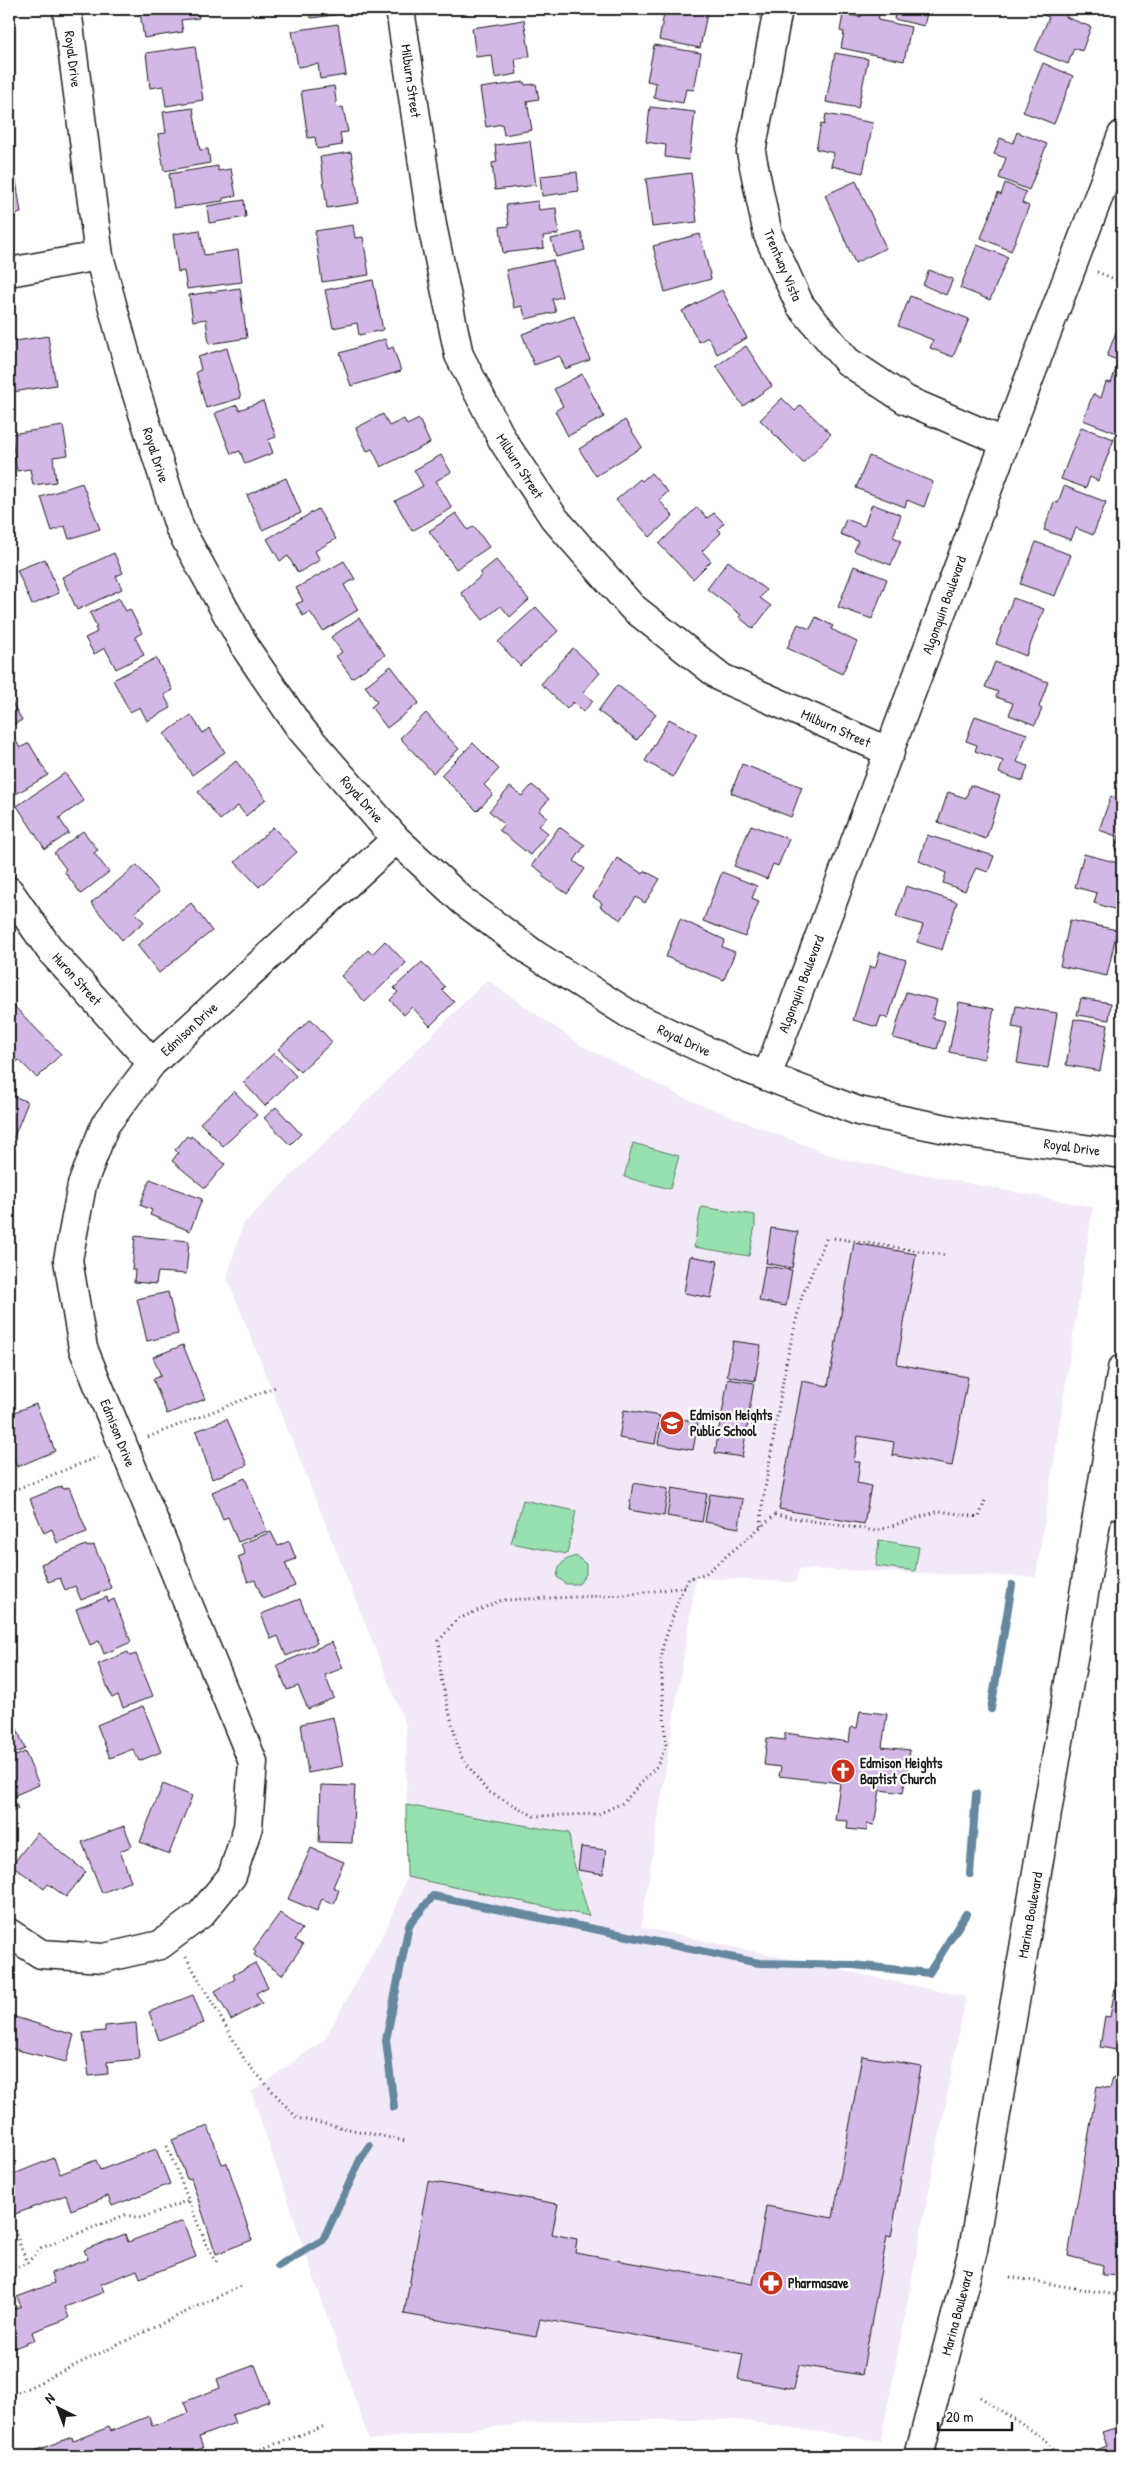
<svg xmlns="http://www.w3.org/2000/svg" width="1131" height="2465" font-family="'Patrick Hand',sans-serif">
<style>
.built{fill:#f2e9f8}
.green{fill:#97e0af;stroke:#5a7e66}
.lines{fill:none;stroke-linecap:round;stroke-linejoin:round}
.stream{stroke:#65889f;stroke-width:8}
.building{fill:#d3b7e6;stroke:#1c1c1c}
.street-casing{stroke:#1c1c1c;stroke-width:31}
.secondary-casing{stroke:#1c1c1c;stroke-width:31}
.path{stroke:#1c1c1c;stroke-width:3;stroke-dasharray:1 4;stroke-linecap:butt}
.street{stroke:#fff;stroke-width:28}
.secondary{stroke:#fff;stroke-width:28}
.labels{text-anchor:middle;stroke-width:4.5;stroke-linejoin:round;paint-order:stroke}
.street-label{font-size:14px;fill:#1c1c1c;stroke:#fff}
.poi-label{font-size:14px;font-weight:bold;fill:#1c1c1c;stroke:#fff;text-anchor:start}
</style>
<rect width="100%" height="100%" fill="#fff"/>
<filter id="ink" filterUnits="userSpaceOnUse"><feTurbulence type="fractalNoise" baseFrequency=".02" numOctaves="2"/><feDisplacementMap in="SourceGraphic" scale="10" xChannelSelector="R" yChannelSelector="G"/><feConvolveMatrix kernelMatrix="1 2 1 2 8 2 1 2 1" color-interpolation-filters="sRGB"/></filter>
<g filter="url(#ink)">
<path class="built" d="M487 980 579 1044 684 1098 838 1158 1093 1207 1036 1577 799 1569 796 1582 696 1578 641 1927 966 1997 881 2441 736 2420H564L369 2440 251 2092 324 2040 386 1929 407 1877 406 1726 227 1277 243 1224Z"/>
<path class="green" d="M633 1143 679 1156 670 1189 624 1177Z
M701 1207 755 1215V1226L749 1256 694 1247Z
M523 1500 576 1511 567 1554 511 1543Z
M879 1540 919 1547 915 1571 876 1566Z
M576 1556 586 1564V1574L579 1584H566L557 1577C558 1564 564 1559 576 1556Z
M406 1805 569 1833 572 1856 589 1916 407 1877Z"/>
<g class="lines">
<path class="stream" d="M991 1709 1012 1585
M970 1874 976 1794
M394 2107 386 2040 409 1925 433 1896 759 1963 853 1965 929 1973 966 1914
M278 2266 323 2240 361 2158 369 2146"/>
</g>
<path class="building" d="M148 9H197L199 18 181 20 183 32 144 38 140 13 148 11Z
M310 9H340L341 14 311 18Z
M665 9H708L700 48 659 40Z
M896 9H928L924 26 894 19Z
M1042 9H1070L1066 17 1091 27 1082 51 1074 48 1068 64 1035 51 1049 17 1040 14Z
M862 11 879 14 878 20 911 27 904 61 841 48 844 32 840 31 843 14 861 17Z
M524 20 530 56 515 59 517 74 495 78 492 55 476 57 472 28Z
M338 24 346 75 320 79 318 64 298 67 292 31Z
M654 45 701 53 694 90 686 89 683 103 654 98 656 83 647 81Z
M195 46 203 100 166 106 163 86 150 88 146 53Z
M835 53 868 59 858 108 826 102Z
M1043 63 1073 76 1054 124 1023 112Z
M524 82 525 85 536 84 539 99 527 101 532 130 504 135 502 124 486 127 480 88Z
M334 86 337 108 343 107 348 132 340 133 342 145 317 149 315 137 308 138 301 91Z
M650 107 695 112 689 160 665 157 666 145 646 142Z
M193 108 200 150 208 149 210 163 164 171 158 134 166 133 163 112Z
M826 114 873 123 863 173 831 166 834 153 816 149 821 124 824 125Z
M9 121 13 147 9 148Z
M1017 132 1047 144 1029 190 999 178 1006 158 994 154 1000 138 1013 143Z
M530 141 536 185 495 190 492 163 497 162 495 145Z
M351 152 359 203 327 208 320 157Z
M218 166V171L231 169 236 196 223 198V201L174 208 169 174Z
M577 172 579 191 542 196 540 176Z
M691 173 697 222 652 227 646 179Z
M16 180 21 213 9 215V181Z
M856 181 886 248 855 263 825 195Z
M1005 183 1026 192 1022 203 1029 206 1011 251 981 238 998 193 1001 195Z
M244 200 246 217 209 223 207 206Z
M538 201 539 210 556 208 559 234 543 236 544 248 503 253 500 227 509 226 506 205Z
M353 225 355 238 363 237 369 275 322 282 315 231Z
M200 230 204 255 238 250 242 282 187 289 184 271 178 272 173 234Z
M581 232 585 250 556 257 551 239Z
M700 234 711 279 665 292 653 246Z
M977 245 1008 257 990 300 960 288Z
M553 260 562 297 552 299 556 312 526 319 522 306 514 308 506 270Z
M929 270 953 279 946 295 923 285Z
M373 280 383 330 359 335 357 323 333 328 325 290Z
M240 288 247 338 209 344 206 319 193 321 189 295Z
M722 290 747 338 717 354 708 337 699 342 682 311Z
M910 296 969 319 953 357 930 348 933 340 898 326Z
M574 316 590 360 565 369 560 356 534 365 522 334Z
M1122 316V362L1107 356Z
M48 336 56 385 13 392 9 365V342Z
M385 339 388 349 393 347 401 371 351 386 340 353Z
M746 346 772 386 743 406 716 366Z
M227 348 241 398 206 408 196 372 201 370 198 357Z
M1116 369 1122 372V435L1083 420 1093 394 1101 398 1106 382 1111 383Z
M582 374 604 417 568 436 555 411 563 406 554 389Z
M782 398 795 411 801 405 831 434 803 463 760 420Z
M263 401 276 437 268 440 273 453 245 464 240 451 231 454 215 413 237 405 239 410Z
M383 414 389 426 404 419 407 425 419 419 430 443 381 467 372 449 367 451 356 428Z
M625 420 642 447 596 476 579 449Z
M63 426 68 455 53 457 56 482 33 485 30 469 17 471 11 434Z
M1081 427 1114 439 1098 481 1090 477 1086 488 1061 479Z
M441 455 451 472 436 481 452 508 412 531 395 501 423 486 414 470Z
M869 456 933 482 924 507 907 500 905 507 856 488Z
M651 473 668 492 659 500 673 516 650 537 616 500 640 479 642 481Z
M286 478 301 513 262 530 247 495Z
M82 483 100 529 69 539 65 526 52 531 41 497Z
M1064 486 1106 502 1093 535 1076 528 1071 540 1044 530 1054 502 1058 503Z
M872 504 901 515 893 537 901 540 891 565 854 551 858 541 840 534 846 519 864 526Z
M697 507 707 518 714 513 724 523 718 529 721 533 702 551 711 561 693 579 659 544Z
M318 509 336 539 315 551 320 560 298 573 288 556 280 561 267 539Z
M456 513 468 530 474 526 489 547 456 569 429 531Z
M1036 542 1071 555 1055 596 1020 584Z
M114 553 123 573 116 576 122 589 77 610 62 577Z
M45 559 59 593 32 605 17 570Z
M496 560 529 600 510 617 501 606 483 620 461 593 482 575 480 573Z
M344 561 355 579 344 585 358 610 323 631 310 612 303 616 296 604 303 601 296 588Z
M728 561 766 590 760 598 771 606 753 629 739 617 741 615 707 589Z
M854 566 887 579 872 619 838 607Z
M119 598 126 611 130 609 142 633 135 637 144 655 116 669 105 648 94 654 85 638 97 632 95 628 97 627 90 613Z
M1013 598 1044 609 1026 656 996 644Z
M536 607 558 631 520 666 498 642Z
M816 617 833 626 831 629 857 642 842 674 787 648 798 624 810 629Z
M359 618 385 655 352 678 336 656 342 652 331 637Z
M573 648 600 673 583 692 593 701 583 712 573 702 567 709 541 684Z
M156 658 173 690 164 695 171 708 147 721 140 707 130 712 113 680Z
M995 662 1048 682 1039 707 1042 709 1035 725 1009 715 1013 703 996 697 998 692 985 687Z
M391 666 419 703 387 728 371 707 377 702 365 686Z
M617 685 656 714 637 740 598 711Z
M9 697 22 720 9 727Z
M426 713 459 749 433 773 400 738Z
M191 715 203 733 209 728 225 752 192 775 164 734Z
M975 716 1027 734 1017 762 1028 766 1023 781 999 773 1003 761 975 751 977 745 966 741Z
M669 719 697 734 673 777 645 761Z
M15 739 20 748 29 743 48 775 16 794 9 781V743Z
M473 743 499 769 484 785 493 794 477 811 441 775Z
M236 761 266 799 246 816 238 806 220 820 198 792Z
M742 764 802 787 791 817 731 793Z
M65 773 84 801 59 818 69 833 45 849 17 806Z
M532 785 549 799 539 811 547 817 539 826 548 833 530 855 499 830 504 824 489 811 510 787 522 796Z
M970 785 1000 795 986 839 938 822 948 792 966 798Z
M1111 796 1122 800V853L1115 850 1119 837 1099 830Z
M751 825 789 839 778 866 773 864 767 879 734 866Z
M273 827 297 852 259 887 235 862Z
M559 827 585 845 574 861 585 869 567 894 542 876 544 874 532 865Z
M83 831 98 850 94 853 109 872 81 894 64 871 66 869 54 853Z
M927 835 994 856 988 872 976 868 965 891 943 883 946 873 919 861Z
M1084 854 1122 864V893L1117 910 1094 903 1097 893 1075 887Z
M617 858 643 874 645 871 660 879 645 903 636 897 621 920 600 907 602 903 593 897Z
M137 865 159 892 135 912 144 922 122 940 91 903Z
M722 872 757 886 752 898 759 901 745 937 703 921Z
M906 886 957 902 942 950 917 942 923 925 896 917Z
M191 903 212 931 159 973 137 945Z
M680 919 725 940 722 947 735 952 724 980 666 957Z
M1070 920 1117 930 1107 976 1060 966Z
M385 941 406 963 365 1002 341 976 368 950 372 954Z
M880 952 906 960 888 1019 881 1016 877 1027 853 1020 870 966 875 968Z
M422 962 445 987 442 990 454 1002 430 1026 412 1007 404 1015 390 1000 398 992 394 988Z
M906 992 937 1000 932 1018 945 1021 937 1049 893 1038Z
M1081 998 1111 1003 1109 1020 1077 1015Z
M10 1002 61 1054 37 1078 19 1060 11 1068 9 1065Z
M959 1002 994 1009 984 1059 949 1052Z
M1016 1006 1057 1013 1048 1068 1017 1063 1023 1029 1012 1027Z
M311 1019 332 1042 300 1072 278 1049Z
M1074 1019 1108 1025 1100 1071 1066 1065Z
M274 1053 296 1076 265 1106 243 1082Z
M234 1091 257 1115 223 1146 200 1123Z
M9 1094 28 1102 9 1149Z
M276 1107 301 1134 290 1145 264 1118Z
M187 1136 190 1138 191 1136 225 1164 205 1188 172 1161 178 1153 175 1150Z
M150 1179 202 1199 190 1231 150 1215 152 1210 140 1205Z
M771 1228 798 1232 792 1268 766 1263Z
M135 1236 189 1241 186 1274 158 1272 156 1284 134 1282 135 1270H132Z
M854 1243 916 1254 897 1364 968 1377 952 1466 892 1455 894 1442 858 1436 854 1462H860L857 1483 871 1486 864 1524 779 1509 802 1381 828 1386Z
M690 1256 718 1261 711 1298 684 1293Z
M765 1266 792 1270 786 1306 759 1301Z
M168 1292 178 1334 147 1341 137 1299Z
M733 1341 761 1345 755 1381 727 1376Z
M183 1345 205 1399 167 1414 153 1379 161 1376 153 1357Z
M728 1379 754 1383 748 1418 722 1414Z
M36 1404 55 1451 17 1467 9 1447V1414Z
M624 1410 660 1416 655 1444 619 1438Z
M663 1416 698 1422 693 1450 658 1444Z
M721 1417 748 1422 742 1457 715 1453Z
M227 1419 247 1465 212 1479 196 1431Z
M245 1478 267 1531 238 1542 228 1517 223 1519 212 1492Z
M633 1483 668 1489 664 1516 629 1510Z
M62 1486 63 1489 69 1487 87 1532 57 1543 52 1529 44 1533 30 1499Z
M672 1488 707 1494 702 1522 667 1516Z
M710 1494 743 1499 739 1528 705 1522Z
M271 1532 278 1546 289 1541 296 1559 285 1563 295 1586 263 1599 255 1580 248 1582 238 1557 245 1554 241 1544Z
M86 1545 87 1547 94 1545 111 1588 81 1600 75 1586 65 1590 60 1578 48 1582 41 1564Z
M107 1597 108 1602 114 1599 131 1642 104 1654 99 1641 90 1645 76 1609Z
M300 1599 317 1643 286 1656 278 1636 271 1639 261 1614Z
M332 1642 343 1668 325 1675 334 1698 308 1709 298 1686 287 1690 277 1665Z
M128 1652 130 1656 136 1654 153 1696 123 1708 118 1695 112 1698 98 1664Z
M143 1706 161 1752 139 1761 133 1749 110 1758 97 1725Z
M860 1711 887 1714 882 1747 910 1750 903 1793 880 1790 874 1825 867 1824V1831L847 1829 848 1821 835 1820 840 1783 779 1776 781 1767 764 1765 767 1738 785 1740V1733L849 1742 851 1727 857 1728Z
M11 1713 25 1749 9 1756V1714Z
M333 1717 343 1766 308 1773 301 1724Z
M25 1752 39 1785 13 1796 18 1809 9 1812V1759Z
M163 1784 192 1796 169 1854 140 1842Z
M321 1785 355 1786 352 1843 319 1842Z
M124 1826 132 1846 120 1851 131 1881 102 1893 82 1842Z
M37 1833 86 1872 66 1897 48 1884 44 1889 12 1865Z
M581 1847 606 1850 603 1874 578 1870Z
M311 1848 344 1862 333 1887 339 1890 334 1904 322 1899 317 1911 288 1899Z
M1121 1865H1122V1908L1114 1907Z
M280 1913 302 1929 295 1940 303 1945 282 1975 254 1955 256 1952 253 1950Z
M255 1963 268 1987 256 1993 262 2003 231 2020 215 1991 235 1979 233 1975Z
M1116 1982 1122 1983V2051L1100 2047 1105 2016 1110 2017Z
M193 1995 204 2023 159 2040 149 2012Z
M15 2017 74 2035 66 2062 9 2048V2037Z
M136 2023 139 2059 107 2062 108 2074 89 2076 83 2033 105 2031V2026Z
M862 2056 921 2066 891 2237 887 2236 862 2375 799 2365 794 2389 738 2379 743 2354 540 2319 536 2337 404 2314 428 2181 558 2204 552 2234 577 2239 575 2253 753 2284 766 2206 833 2218Z
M1113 2077 1122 2079V2276L1102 2275 1103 2265 1068 2256 1097 2086 1110 2088Z
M208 2126 222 2164 227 2163 252 2240 216 2254 191 2178 187 2179 172 2140Z
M156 2149 170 2184 112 2206 108 2196 71 2210 66 2195 10 2216 9 2176 54 2158 60 2174 96 2160 100 2170Z
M183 2221 196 2257 140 2278 137 2270 101 2284 104 2292 65 2307 69 2318 32 2332 35 2340 9 2350V2311L21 2306 17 2297 54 2283 51 2273 88 2259 84 2250 125 2234 128 2242Z
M255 2365 269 2401 232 2415 235 2423 199 2437 203 2448 180 2456H161L160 2453 152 2456H36L34 2451 72 2437 73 2441 109 2427 111 2431 149 2416 152 2426 188 2413 184 2402 220 2388 217 2379Z
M1122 2426V2456H1087L1086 2454 1107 2446 1102 2432Z"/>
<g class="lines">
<defs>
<path id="street" d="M67 9 99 256 133 382 180 529 247 650 300 728 396 839 463 901 534 954 629 1014 737 1065 858 1111 966 1133 1122 1154
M400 9 432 225 459 355 503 441 554 518 632 607 722 678 890 752
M778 9 751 152 768 235 800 305 847 361 906 400 1004 442
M9 272 99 256
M9 891 51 951 152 1063
M767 1076C885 762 1002 448 1122 135
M1100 1502 1122 1505
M9 1933 41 1954 104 1958 160 1945 201 1914 232 1876 248 1827 253 1762 83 1348 68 1260 82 1185 105 1125 152 1063 396 839"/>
<path id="secondary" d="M919 2456 973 2250 1122 1369"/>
</defs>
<use href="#street" class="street-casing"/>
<use href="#secondary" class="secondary-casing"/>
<path class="path" d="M1097 272 1122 282
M148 1437 278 1386
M9 1492 100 1456
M761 1526 762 1507 786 1363 802 1296 827 1237 945 1255
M685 1587 624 1595 502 1600 456 1620 439 1641 441 1679 460 1755 487 1791 534 1816 598 1814 623 1803 657 1766 666 1746 661 1663 663 1646 679 1597 689 1578 705 1574 775 1515 875 1531 939 1511 979 1517 986 1498
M186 1957 246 2062 297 2118 405 2141
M167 2146 206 2244 218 2263
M9 2216 27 2263
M9 2271 27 2263 41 2248 125 2215 141 2218 189 2200
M1010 2277 1122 2296
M9 2397 240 2286
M980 2397 1046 2440 1058 2456
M242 2456 325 2426"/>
<use href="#street" class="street"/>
<use href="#secondary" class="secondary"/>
</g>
</g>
<defs>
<symbol id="school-disc" viewBox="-11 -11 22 22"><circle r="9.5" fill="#c8321e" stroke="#fff"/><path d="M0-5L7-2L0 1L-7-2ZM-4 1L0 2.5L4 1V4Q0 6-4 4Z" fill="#fff"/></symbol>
<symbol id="church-disc" viewBox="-11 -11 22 22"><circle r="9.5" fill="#c8321e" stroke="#fff"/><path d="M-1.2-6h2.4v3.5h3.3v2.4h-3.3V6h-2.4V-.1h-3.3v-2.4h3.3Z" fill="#fff"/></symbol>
<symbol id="pharmacy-disc" viewBox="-11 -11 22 22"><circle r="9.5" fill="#c8321e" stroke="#fff"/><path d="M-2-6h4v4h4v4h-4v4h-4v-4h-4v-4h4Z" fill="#fff"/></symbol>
</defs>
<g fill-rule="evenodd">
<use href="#school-disc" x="658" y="1409" width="28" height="28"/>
<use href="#church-disc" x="829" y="1757" width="28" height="28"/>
<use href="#pharmacy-disc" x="757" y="2269" width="28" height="28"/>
</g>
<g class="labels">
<g class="street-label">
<text transform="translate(73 59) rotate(83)" y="5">Royal Drive</text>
<text transform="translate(411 81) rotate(82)" y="5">Milburn Street</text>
<text transform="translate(783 265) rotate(67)" y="5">Trentway Vista</text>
<text transform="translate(156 455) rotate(72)" y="5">Royal Drive</text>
<text transform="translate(520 466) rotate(57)" y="5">Milburn Street</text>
<text transform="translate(944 605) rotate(-70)" y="5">Algonquin Boulevard</text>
<text transform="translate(836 728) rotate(24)" y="5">Milburn Street</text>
<text transform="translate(362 799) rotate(49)" y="5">Royal Drive</text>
<text transform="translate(77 979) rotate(48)" y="5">Huron Street</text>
<text transform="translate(801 984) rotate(-69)" y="5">Algonquin Boulevard</text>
<text transform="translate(189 1029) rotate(-43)" y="5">Edmison Drive</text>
<text transform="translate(684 1040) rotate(25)" y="5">Royal Drive</text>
<text transform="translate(1072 1147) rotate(8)" y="5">Royal Drive</text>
<text transform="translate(118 1433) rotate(68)" y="5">Edmison Drive</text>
<text transform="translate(1030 1915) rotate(-80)" y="5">Marina Boulevard</text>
<text transform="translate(957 2313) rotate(-75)" y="5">Marina Boulevard</text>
</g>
<g class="poi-label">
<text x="690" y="1420">Edmison Heights<tspan x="690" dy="16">Public School</tspan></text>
<text x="860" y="1768">Edmison Heights<tspan x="860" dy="16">Baptist Church</tspan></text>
<text x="788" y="2288">Pharmasave</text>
</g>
</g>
<rect width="1131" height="2465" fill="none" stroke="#fff" stroke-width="30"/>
<rect x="15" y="15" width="1101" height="2435" fill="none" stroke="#1c1c1c" stroke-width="2" filter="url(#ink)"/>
<g transform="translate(58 2408) rotate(318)" stroke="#ffffff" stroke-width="4" paint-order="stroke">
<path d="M0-4L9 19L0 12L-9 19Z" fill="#1c1c1c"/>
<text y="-8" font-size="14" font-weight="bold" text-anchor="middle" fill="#1c1c1c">N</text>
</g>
<path d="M938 2422v8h74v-8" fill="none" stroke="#1c1c1c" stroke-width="2.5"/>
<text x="946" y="2422" font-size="15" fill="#1c1c1c" stroke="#ffffff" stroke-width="4" paint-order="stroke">20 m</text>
</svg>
